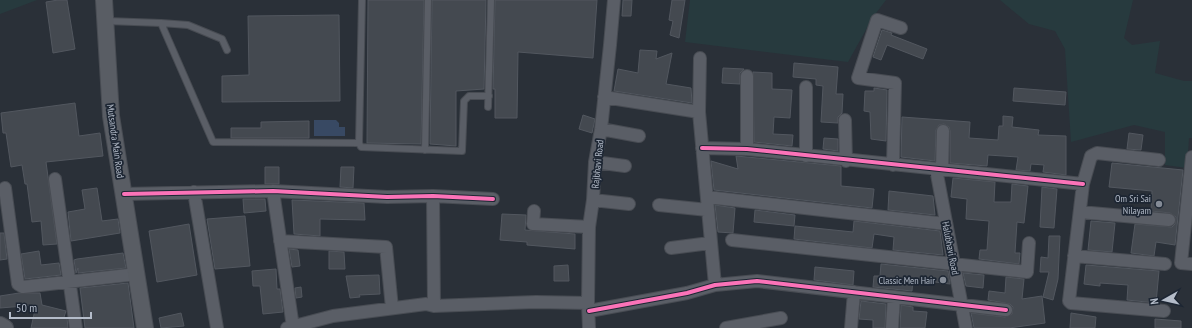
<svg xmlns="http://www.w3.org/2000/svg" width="1192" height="328" font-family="'PT Sans Narrow',sans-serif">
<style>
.green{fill:#273a3e}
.water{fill:#384963}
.building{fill:#444950;stroke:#52575f}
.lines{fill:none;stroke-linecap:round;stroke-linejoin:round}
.lane-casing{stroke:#484c53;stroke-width:8}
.street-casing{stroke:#484c53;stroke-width:14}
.secondary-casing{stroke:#484c53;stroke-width:18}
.lane{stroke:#5a5e66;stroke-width:6}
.street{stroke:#5a5e66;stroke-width:12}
.secondary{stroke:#595d64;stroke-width:16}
.cycleway-casing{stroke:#1d2633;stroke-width:6}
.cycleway{stroke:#fb73b8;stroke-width:4}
.poi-dot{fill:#848b96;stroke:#1d2633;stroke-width:1.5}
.labels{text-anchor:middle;stroke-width:3.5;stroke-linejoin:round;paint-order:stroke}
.street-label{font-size:10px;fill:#b4bcc9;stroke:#1d2633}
.poi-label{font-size:10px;fill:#b4bcc9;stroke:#1d2633;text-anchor:end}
</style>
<rect width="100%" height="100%" fill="#2a3038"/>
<path class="green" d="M0 0H37L0 14Z
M690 0H886L873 17 848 62 685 42Z
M1000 0H1133L1124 38 1132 45 1160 41 1155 73 1184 81H1192V138H1189L1187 168 1165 165V132L1134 125 1071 142 1065 49 1055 31 1029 24Z"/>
<path class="water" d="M314 120H336L339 123V127H345V136H314Z"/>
<path class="building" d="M58 0H67L75 49 53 53 46 2Z
M368 0H424L421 144 367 143Z
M432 0H486L484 89 456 91V146L430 144Z
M495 0H597L593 58 518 52 517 118H495V89H493Z
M623 0H632L631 16H622Z
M672 0H685L679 38 670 35 673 21 669 20Z
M339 15 340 101 222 102V76L249 75 248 16Z
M882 30 892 33 891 35 927 49 923 59 887 45 881 60 873 57Z
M640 50 657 51 656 59 672 53 666 84 691 88 692 103 614 91 618 69 638 73Z
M794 63 838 67 836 94H843L842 113 838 117V123L821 122 823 86 816 85V79L793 77Z
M723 68 744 69 740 73V84L722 83Z
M753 72 772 73V89L792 90 790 118 774 117 773 134 793 135 792 146 754 142Z
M874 88 887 90 886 141 871 139 870 112 864 111 865 91H874Z
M1014 88 1066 92 1065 105 1013 101Z
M75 103 79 136 100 133 103 156 46 162 57 244 43 245 41 221 32 222 27 184H25L22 165 11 167 6 133H3L1 113Z
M583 115 595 119 592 133 579 129Z
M1003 116 1013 117 1012 127 1039 130 1038 135 1066 136V175L1043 172 1044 165 1031 164 1030 171 1016 170 1018 157 988 155 987 166 950 163V131L949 127 944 124 939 125 936 130 935 161 901 157 902 117 970 122 969 138 998 140 999 126H1003Z
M309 121V138H231V128H261V122Z
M1129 133 1143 135 1141 150 1127 149Z
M824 138 838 139V151L823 149Z
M736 156 841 166V186L874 189 872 208 714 190 711 161 738 169Z
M1112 163 1183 170 1175 245 1156 242 1154 256 1131 253 1135 224 1172 227 1175 224 1176 217 1170 213 1151 211 1152 191 1109 187Z
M265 167H279V184H265Z
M341 167H354L353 188 340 187Z
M953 178 995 182 994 202H1011L1012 184 1028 186 1024 223 1017 222 1015 253H1020L1019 264 979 259 980 250H987L989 221 966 219 967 199 951 197Z
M1042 187 1057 189 1054 228 1040 227Z
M97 188 102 221 118 219 120 233 71 241 68 212 85 209 82 190Z
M889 191 933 196 935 215 888 210Z
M243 199H265L266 211 244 213Z
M292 200 364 203 365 220 320 219V236L294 234Z
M715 205 735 208 733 233 718 232Z
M755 210 795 215 794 226 754 222Z
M502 214 526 215 525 230 575 234V249L527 245V242L500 240Z
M245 216 250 266 215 269 207 219Z
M854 221 940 231 943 255 893 250 894 237 874 234 872 248 794 239 795 226 853 232Z
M1091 221 1115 223 1112 252 1088 250Z
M189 224 197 275 157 282 149 231Z
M0 233H4L7 259 0 260Z
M1049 236H1060L1058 279 1053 300 1043 297 1049 272H1040L1041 257 1048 258Z
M289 249 298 250 300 266 292 267Z
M39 251 41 265 59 263 61 275 25 279 21 254Z
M329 251 344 252 345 269H329Z
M123 253 126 268 78 273V268L76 273 74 260 77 259Z
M881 264 948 271 950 284 913 279 912 291 873 287 874 276H880Z
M568 265 569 281H554V266Z
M1086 265 1159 271 1156 303 1127 300 1128 285 1100 283V286L1084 284Z
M815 267 854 271 853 285 814 280Z
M276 269 277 289H280L283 312 263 314 260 286H253L252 271Z
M963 273 984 275 983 288 966 286Z
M379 275 380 294 359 295 360 297 350 298 346 276Z
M1006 277 1024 279 1022 299 1042 296 1045 323 1009 328H974L971 313 1005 317 1012 314 1013 307 1010 304 988 300 989 291 1005 293Z
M128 283 134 328H85L80 288Z
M301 287 302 297 296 298 295 288Z
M19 293H40L42 305 66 311 64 317 67 318 68 328H31L36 305 0 308V296Z
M861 301 886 304 885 328H873V320L859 319Z
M901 305 913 307V311L927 312 925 328H900Z
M181 313 184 326 161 328 159 318Z
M1071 313 1096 317 1095 328H1070Z
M1155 319 1181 321V328H1155Z"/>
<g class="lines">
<defs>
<path id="lane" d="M362 0 359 143 361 147 462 151 464 101 469 96H489
M107 21 161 23 213 142 359 143
M161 23 188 25 222 39 227 50
M488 107 491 0
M425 150 428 0"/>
<path id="street" d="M700 58 699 112 715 285
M604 97 699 112
M845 120 846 161
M601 129 639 136
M702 148 747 149 1083 184
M747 149V76
M806 156V87
M1192 157 1181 263 1192 264
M1159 160 1097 153 1091 156 1083 184 1069 301 1071 303 1164 311
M595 162 625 166
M893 165 895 83 858 78 877 20 901 28
M936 169 966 328
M942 170 943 131
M55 179 76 328
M5 188 18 284 23 287 137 274
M273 191 293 327
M194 192 217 328
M124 194 273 191 387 197 433 196 493 199
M433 196 434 306
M707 197 946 224
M593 200 629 204
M659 205 708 210
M534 211 533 224 589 227
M1080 212 1169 220
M732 240 1027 272 1029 243
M280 241 386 247 392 308
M671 248 710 243
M1074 256 1165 264
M589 311 687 293 715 285 757 281 1006 310
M287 328 333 316 426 304 434 306 536 302 588 303
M589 328 588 303 589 227 593 200 595 162 601 129 610 45 614 0
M726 328 781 318
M851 328 854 292
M892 328 894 297"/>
<path id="secondary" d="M104 0 111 116 145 328
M0 325 5 328"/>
</defs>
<use href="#lane" class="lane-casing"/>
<use href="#street" class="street-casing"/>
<use href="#secondary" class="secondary-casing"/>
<use href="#lane" class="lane"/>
<use href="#street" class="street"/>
<use href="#secondary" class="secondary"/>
<defs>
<path id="cycleway" d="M702 148 747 149 1083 184
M124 194 273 191 387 197 433 196 493 199
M589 311 687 293 715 285 757 281 1006 310"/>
</defs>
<use href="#cycleway" class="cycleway-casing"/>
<use href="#cycleway" class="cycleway"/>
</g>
<g class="poi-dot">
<circle cx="1159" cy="204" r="4"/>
<circle cx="943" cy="280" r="4"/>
</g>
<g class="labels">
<g class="street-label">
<text transform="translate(116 141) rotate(82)" y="4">Mutsandra Main Road</text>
<text transform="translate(597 164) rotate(-84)" y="4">Rajbhavi Road</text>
<text transform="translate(951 248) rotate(79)" y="4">Halubhavi Road</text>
</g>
<g class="poi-label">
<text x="1151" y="202">Om Sri Sai<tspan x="1151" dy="12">Nilayam</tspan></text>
<text x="935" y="284">Classic Men Hair</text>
</g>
</g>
<g transform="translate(1164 300) rotate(262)" stroke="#1d2633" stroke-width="3" paint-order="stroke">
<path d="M0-3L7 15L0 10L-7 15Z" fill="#b4bcc9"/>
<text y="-6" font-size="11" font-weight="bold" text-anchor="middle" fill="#b4bcc9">N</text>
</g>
<path d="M10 312v6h81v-6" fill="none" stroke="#b4bcc9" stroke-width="2"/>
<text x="16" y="312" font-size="12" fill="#b4bcc9" stroke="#1d2633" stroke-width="3" paint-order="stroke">50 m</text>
</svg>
